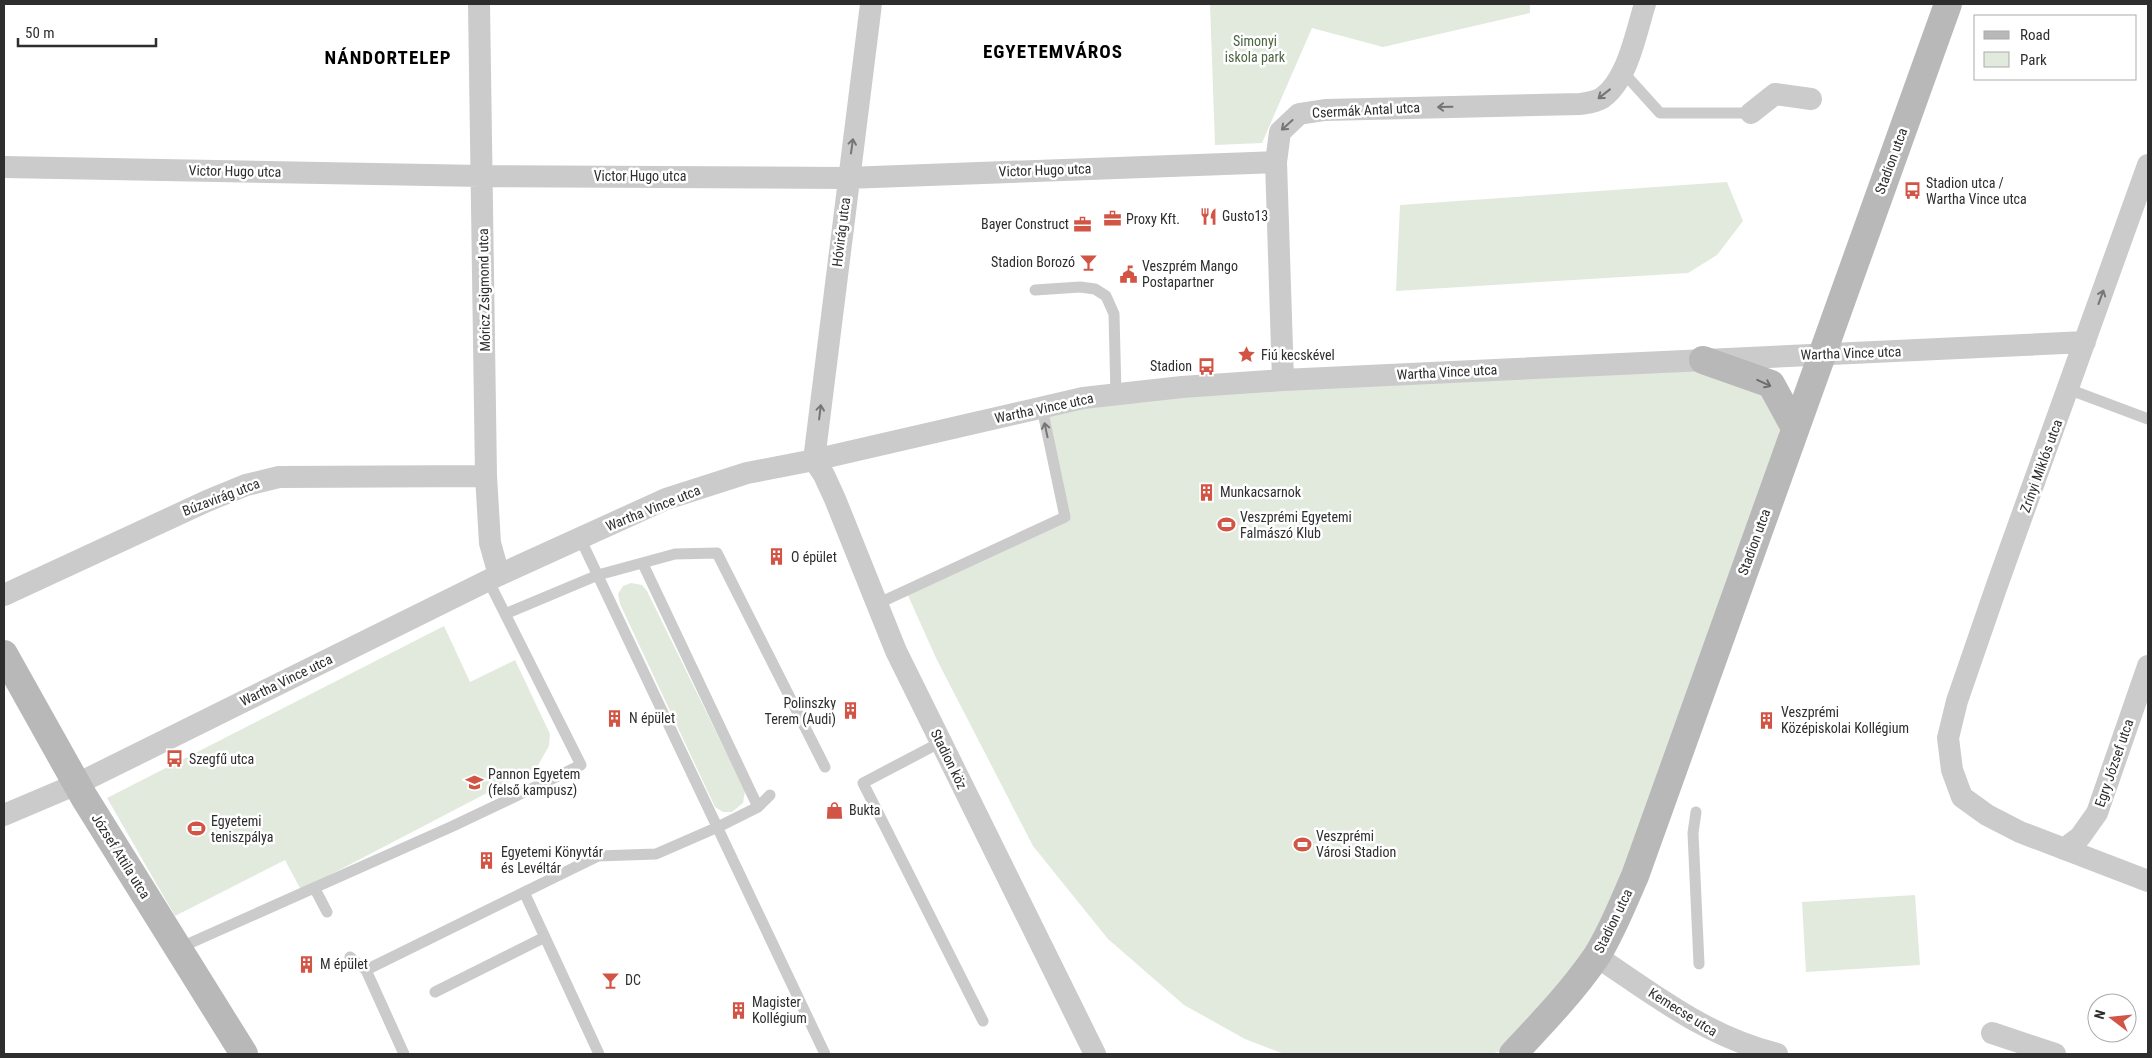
<svg xmlns="http://www.w3.org/2000/svg" width="2152" height="1058" font-family="'Roboto Condensed',sans-serif">
<style>
.green{fill:#e2eade}
.lines{fill:none;stroke-linecap:round;stroke-linejoin:round}
.lane{stroke:#cbcbcb;stroke-width:11}
.street{stroke:#cbcbcb;stroke-width:22}
.secondary{stroke:#b8b8b8;stroke-width:28}
.oneway{stroke:#757575}
.oneway2{stroke:#6c6c6c}
.labels{text-anchor:middle;stroke-width:5;stroke-linejoin:round;paint-order:stroke}
.park-label{font-size:14px;fill:#4b6541;stroke:#fff}
.street-label{font-size:14px;fill:#2e2e2e;stroke:#fff}
.poi-label{font-size:14px;fill:#2e2e2e;stroke:#fff;text-anchor:start}
.district-label{font-size:19px;font-weight:bold;letter-spacing:1px;fill:#000;stroke:#fff}
</style>
<rect width="100%" height="100%" fill="#fff"/>
<path class="green" d="M1210 4H1530V13L1383 47 1312 28 1262 143 1215 145Z
M1727 182 1743 221 1717 255 1688 273 1396 291 1400 205Z
M1703 360 1771 384 1795 428 1618 916 1517 1046 1491 1054H1284L1245 1039 1184 1005 1108 939 1033 846 936 658 906 591 1066 517 1041 407Z
M631 583 642 585 647 591 745 791 743 803 732 812H723L715 807 620 604 618 594 623 586Z
M444 626 470 682 515 660 550 734 549 746 537 767 301 890 285 860 175 916 107 798Z
M1915 895 1920 965 1806 972 1802 902Z"/>
<g class="lines">
<path class="lane" d="M1623 72 1660 113H1751
M1035 290 1080 287 1095 289 1106 296 1114 314 1116 395
M2068 389 2148 419
M580 538 825 1054
M643 564 758 807
M879 603 1065 517 1042 408
M505 614 598 575 675 554 717 553 825 767
M941 742 863 783 983 1021
M1696 812 1693 833 1699 964
M315 889 327 912
M524 892 599 1054
M179 948 453 826 581 765 488 580
M350 957 366 970 598 856 656 854 718 827 758 807 770 795
M366 970 404 1054
M435 992 545 937"/>
<path class="street" d="M479 4 486 476 490 543 499 575
M1751 113 1775 94 1811 99
M2148 165 1996 588 1957 701 1948 738 1952 770 1962 797 1987 815 2020 832 2148 881
M4 167 482 176 847 178 1276 162
M1283 380 1276 162 1280 132 1299 114 1325 110 1580 104C1586 103 1596 102 1602 98 1628 80 1636 32 1645 4
M814 460 824 475 835 499 896 651 1095 1054
M814 460 871 4
M4 595 207 501 246 485 279 477 486 476
M4 815 77 784 499 575 666 499 747 473 814 460 1083 398 1182 387 1283 380 2085 342
M2064 849 2080 837 2097 813 2148 666
M1596 956C1656 996 1706 1036 1777 1054
M1992 1033 2055 1054"/>
<path class="secondary" d="M1703 360 1771 384 1795 428
M4 654 84 797 244 1054
M1513 1054C1542 1023 1572 992 1596 957 1612 932 1623 903 1635 876L1948 4"/>
</g>
<defs><path id="oneway-shaft" d="M-6 0H5M1.5-3L5.5 0L1.5 3" fill="none" stroke-width="1.6" stroke-linecap="round" stroke-linejoin="round" transform="scale(1.25)"/></defs>
<g class="oneway">
<use href="#oneway-shaft" transform="translate(1604 94) rotate(142)"/>
<use href="#oneway-shaft" transform="translate(1445 107) rotate(179)"/>
<use href="#oneway-shaft" transform="translate(1287 125) rotate(138)"/>
<use href="#oneway-shaft" transform="translate(852 146) rotate(-82)"/>
<use href="#oneway-shaft" transform="translate(2101 297) rotate(-70)"/>
<use href="#oneway-shaft" transform="translate(820 412) rotate(-83)"/>
<use href="#oneway-shaft" transform="translate(1046 430) rotate(-102)"/>
</g>
<use class="oneway2" href="#oneway-shaft" transform="translate(1764 383) rotate(25)"/>
<defs>
<symbol id="bus-bare" viewBox="-9 -9 18 18"><path d="M-5-6H5V4H4V6H2V4H-2V6H-4V4H-5ZM-3.5-4V0h7V-4ZM-3.5 1.2v1.5H-2V1.2ZM2 1.2v1.5H3.5V1.2Z" fill="#d15445" stroke="#fff" stroke-width="2.5" paint-order="stroke"/></symbol>
<symbol id="restaurant-bare" viewBox="-9 -9 18 18"><path d="M-5-6h1v4h1v-4h1v4h1v-4h1v5L-1.5 .5V6h-2V.5L-5-1ZM5-6V6H3V1.5H1.5Q1.5-4 5-6Z" fill="#d15445" stroke="#fff" stroke-width="2.5" paint-order="stroke"/></symbol>
<symbol id="office-bare" viewBox="-9 -9 18 18"><path d="M-6-3h4V-5.5h4V-3h4V5H-6ZM-1-4.5V-3h2v-1.5ZM-6 0V1H6V0Z" fill="#d15445" stroke="#fff" stroke-width="2.5" paint-order="stroke"/></symbol>
<symbol id="bar-bare" viewBox="-9 -9 18 18"><path d="M-6-5H6L.8 .8V4.5H3.5V6h-7V4.5H-.8V.8Z" fill="#d15445" stroke="#fff" stroke-width="2.5" paint-order="stroke"/></symbol>
<symbol id="civic-bare" viewBox="-9 -9 18 18"><path d="M-.6-6.5H3V-4.5H.6V-3L4-1V1h2V6H-6V1h2V-1L-.6-3ZM-1.2 2.5V6h2.4V2.5Z" fill="#d15445" stroke="#fff" stroke-width="2.5" paint-order="stroke"/></symbol>
<symbol id="sight-bare" viewBox="-9 -9 18 18"><path d="M0-6L1.8-2.2L6-1.7L2.9 1.2L3.7 5.4L0 3.3L-3.7 5.4L-2.9 1.2L-6-1.7L-1.8-2.2Z" fill="#d15445" stroke="#fff" stroke-width="2.5" paint-order="stroke"/></symbol>
<symbol id="building-bare" viewBox="-9 -9 18 18"><path d="M-4-6H4V6H1V3H-1V6H-4ZM-2.5-4.3h1.7v1.8h-1.7ZM.8-4.3h1.7v1.8H.8ZM-2.5-1h1.7V.8h-1.7ZM.8-1h1.7V.8H.8Z" fill="#d15445" stroke="#fff" stroke-width="2.5" paint-order="stroke"/></symbol>
<symbol id="stadium-bare" viewBox="-9 -9 18 18"><path d="M0-5a6.5 5 0 1 0 0 10a6.5 5 0 1 0 0-10ZM-3.5-1.8h7v3.6h-7Z" fill="#d15445" stroke="#fff" stroke-width="2.5" paint-order="stroke"/></symbol>
<symbol id="university-bare" viewBox="-9 -9 18 18"><path d="M0-5L7-2L0 1L-7-2ZM-4 1L0 2.5L4 1V4Q0 6-4 4Z" fill="#d15445" stroke="#fff" stroke-width="2.5" paint-order="stroke"/></symbol>
<symbol id="shop-bare" viewBox="-9 -9 18 18"><path d="M-5-2.5h2.3a2.7 3.5 0 0 1 5.4 0H5L5.5 6h-11ZM-1.5-2.5h3a1.5 2.3 0 0 0-3 0Z" fill="#d15445" stroke="#fff" stroke-width="2.5" paint-order="stroke"/></symbol>
</defs>
<g fill-rule="evenodd">
<use href="#bus-bare" x="1900" y="178" width="25" height="25"/>
<use href="#restaurant-bare" x="1196" y="204" width="25" height="25"/>
<use href="#office-bare" x="1100" y="206" width="25" height="25"/>
<use href="#office-bare" x="1070" y="212" width="25" height="25"/>
<use href="#bar-bare" x="1076" y="250" width="25" height="25"/>
<use href="#civic-bare" x="1116" y="262" width="25" height="25"/>
<use href="#sight-bare" x="1234" y="342" width="25" height="25"/>
<use href="#bus-bare" x="1194" y="354" width="25" height="25"/>
<use href="#building-bare" x="1194" y="480" width="25" height="25"/>
<use href="#stadium-bare" x="1214" y="512" width="25" height="25"/>
<use href="#building-bare" x="764" y="544" width="25" height="25"/>
<use href="#building-bare" x="838" y="698" width="25" height="25"/>
<use href="#building-bare" x="602" y="706" width="25" height="25"/>
<use href="#building-bare" x="1754" y="708" width="25" height="25"/>
<use href="#bus-bare" x="162" y="746" width="25" height="25"/>
<use href="#university-bare" x="462" y="770" width="25" height="25"/>
<use href="#shop-bare" x="822" y="798" width="25" height="25"/>
<use href="#stadium-bare" x="184" y="816" width="25" height="25"/>
<use href="#stadium-bare" x="1290" y="832" width="25" height="25"/>
<use href="#building-bare" x="474" y="848" width="25" height="25"/>
<use href="#building-bare" x="294" y="952" width="25" height="25"/>
<use href="#bar-bare" x="598" y="968" width="25" height="25"/>
<use href="#building-bare" x="726" y="998" width="25" height="25"/>
</g>
<g class="labels">
<g class="park-label">
<text x="1255" y="46">Simonyi<tspan x="1255" dy="16">iskola park</tspan></text>
</g>
<g class="street-label">
<text transform="translate(1366 110) rotate(-3)" y="5">Csermák Antal utca</text>
<text transform="translate(1891 161) rotate(-70)" y="5">Stadion utca</text>
<text transform="translate(1045 170) rotate(-2)" y="5">Victor Hugo utca</text>
<text transform="translate(235 171) rotate(1)" y="5">Victor Hugo utca</text>
<text x="640" y="181">Victor Hugo utca</text>
<text transform="translate(841 232) rotate(-83)" y="5">Hóvirág utca</text>
<text transform="translate(484 290) rotate(-91)" y="5">Móricz Zsigmond utca</text>
<text transform="translate(1851 353) rotate(-2)" y="5">Wartha Vince utca</text>
<text transform="translate(1447 372) rotate(-3)" y="5">Wartha Vince utca</text>
<text transform="translate(1044 408) rotate(-12)" y="5">Wartha Vince utca</text>
<text transform="translate(2041 466) rotate(-70)" y="5">Zrínyi Miklós utca</text>
<text transform="translate(221 497) rotate(-21)" y="5">Búzavirág utca</text>
<text transform="translate(653 508) rotate(-22)" y="5">Wartha Vince utca</text>
<text transform="translate(1754 542) rotate(-70)" y="5">Stadion utca</text>
<text transform="translate(286 680) rotate(-26)" y="5">Wartha Vince utca</text>
<text transform="translate(949 759) rotate(64)" y="5">Stadion köz</text>
<text transform="translate(2114 763) rotate(-71)" y="5">Egry József utca</text>
<text transform="translate(121 856) rotate(58)" y="5">József Attila utca</text>
<text transform="translate(1613 921) rotate(-64)" y="5">Stadion utca</text>
<text transform="translate(1683 1012) rotate(32)" y="5">Kemecse utca</text>
</g>
<g class="poi-label">
<text x="1926" y="188">Stadion utca /<tspan x="1926" dy="16">Wartha Vince utca</tspan></text>
<text x="1222" y="221">Gusto13</text>
<text x="1126" y="224">Proxy Kft.</text>
<text x="1069" y="229" text-anchor="end">Bayer Construct</text>
<text x="1075" y="267" text-anchor="end">Stadion Borozó</text>
<text x="1142" y="271">Veszprém Mango<tspan x="1142" dy="16">Postapartner</tspan></text>
<text x="1261" y="360">Fiú kecskével</text>
<text x="1192" y="371" text-anchor="end">Stadion</text>
<text x="1220" y="497">Munkacsarnok</text>
<text x="1240" y="522">Veszprémi Egyetemi<tspan x="1240" dy="16">Falmászó Klub</tspan></text>
<text x="791" y="562">O épület</text>
<text x="836" y="708" text-anchor="end">Polinszky<tspan x="836" dy="16">Terem (Audi)</tspan></text>
<text x="1781" y="717">Veszprémi<tspan x="1781" dy="16">Középiskolai Kollégium</tspan></text>
<text x="629" y="723">N épület</text>
<text x="189" y="764">Szegfű utca</text>
<text x="488" y="779">Pannon Egyetem<tspan x="488" dy="16">(felső kampusz)</tspan></text>
<text x="849" y="815">Bukta</text>
<text x="211" y="826">Egyetemi<tspan x="211" dy="16">teniszpálya</tspan></text>
<text x="1316" y="841">Veszprémi<tspan x="1316" dy="16">Városi Stadion</tspan></text>
<text x="501" y="857">Egyetemi Könyvtár<tspan x="501" dy="16">és Levéltár</tspan></text>
<text x="320" y="969">M épület</text>
<text x="625" y="985">DC</text>
<text x="752" y="1007">Magister<tspan x="752" dy="16">Kollégium</tspan></text>
</g>
<g class="district-label">
<text x="1053" y="58">EGYETEMVÁROS</text>
<text x="388" y="64">NÁNDORTELEP</text>
</g>
</g>
<rect width="2152" height="1058" fill="none" stroke="#2e2e2e" stroke-width="10"/>
<rect x="1974" y="15" width="162" height="65" fill="#ffffff" stroke="#ababab"/>
<rect x="1984" y="31" width="25" height="8" fill="#b8b8b8" stroke="#ababab"/>
<text x="2020" y="40" font-size="15" fill="#2e2e2e">Road</text>
<rect x="1984" y="52" width="25" height="15" fill="#e2eade" stroke="#ababab"/>
<text x="2020" y="65" font-size="15" fill="#2e2e2e">Park</text>
<g transform="translate(2112 1018) rotate(286)"><circle r="24" fill="#ffffff" stroke="#ababab"/>
<path d="M0-4L9 19L0 12L-9 19Z" fill="#d15445"/>
<text y="-8" font-size="14" font-weight="bold" text-anchor="middle" fill="#2e2e2e">N</text>
</g>
<path d="M18 38v8h138v-8" fill="none" stroke="#2e2e2e" stroke-width="2.5"/>
<text x="25" y="38" font-size="15" fill="#2e2e2e" stroke="#ffffff" stroke-width="4" paint-order="stroke">50 m</text>
</svg>
